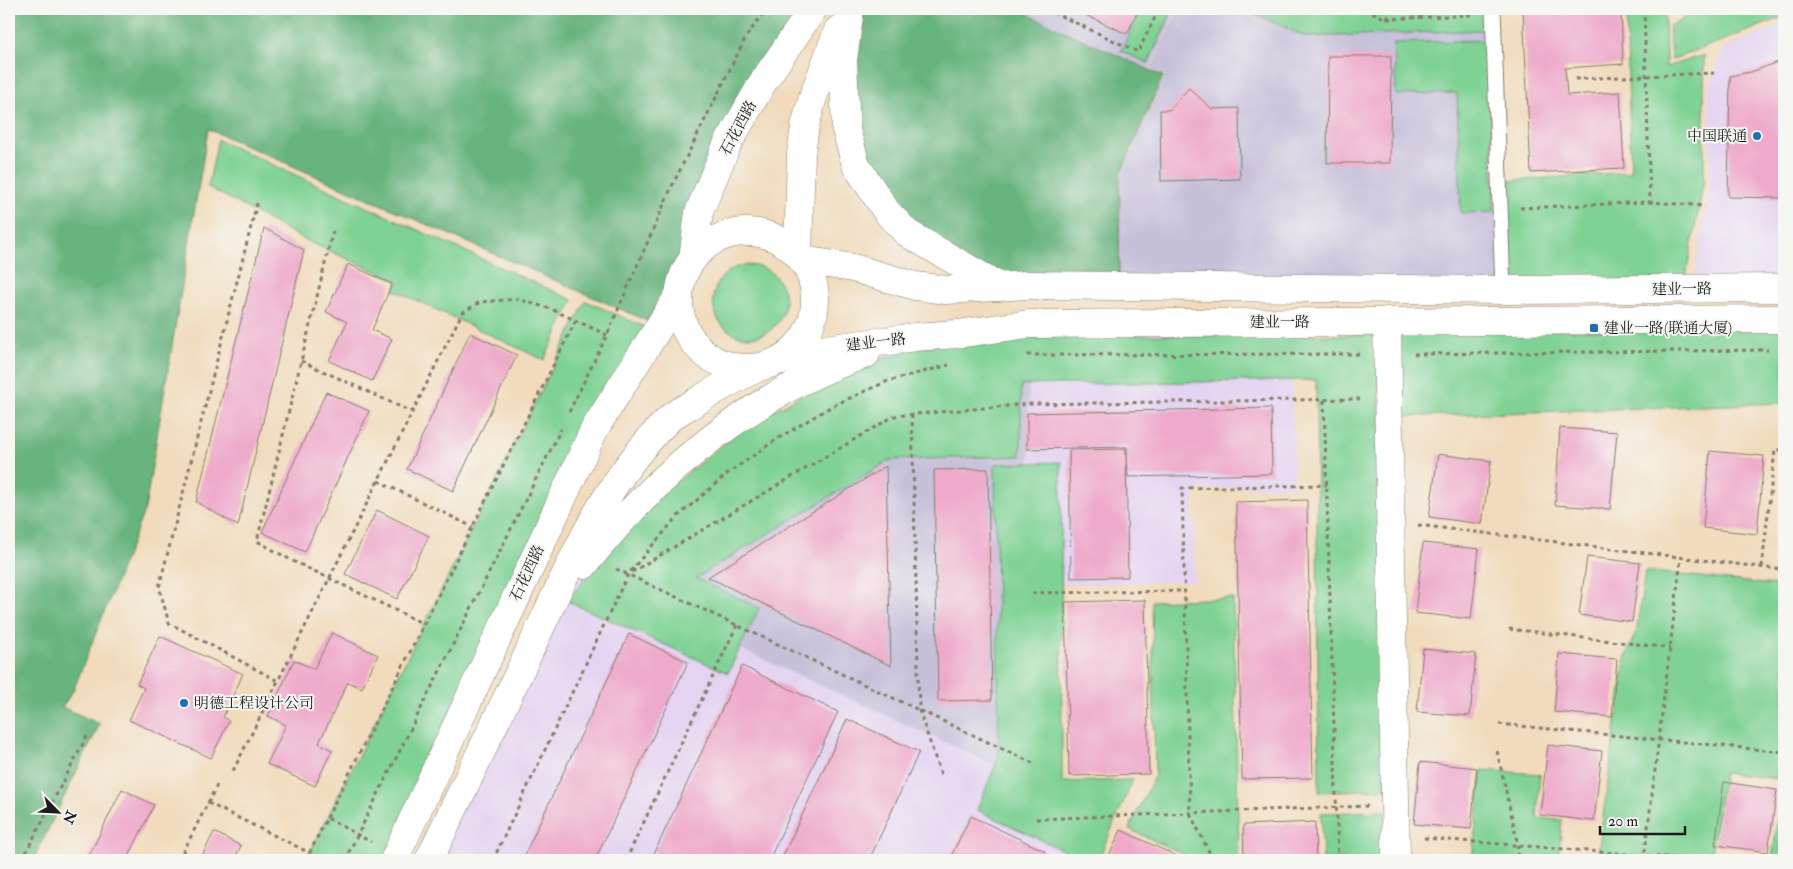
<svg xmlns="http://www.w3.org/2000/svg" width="1793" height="869" font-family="'IM FELL Double Pica','Noto Serif SC',serif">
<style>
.built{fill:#e4d3f1}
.industrial{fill:#c6c0d9}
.green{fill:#7fd294;stroke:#4e7758}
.forest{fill:#67b47e;stroke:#42684d}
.building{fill:#eeaaca}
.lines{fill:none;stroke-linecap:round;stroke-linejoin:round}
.lane-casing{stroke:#867c6c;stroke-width:17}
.street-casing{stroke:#867c6c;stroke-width:29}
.secondary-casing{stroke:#867c6c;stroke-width:29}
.path{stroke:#867c6c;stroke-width:3;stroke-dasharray:4 4;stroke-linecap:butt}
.lane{stroke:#fff;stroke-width:15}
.street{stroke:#fff;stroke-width:28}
.secondary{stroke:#fff;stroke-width:28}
.poi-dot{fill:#1f6fb2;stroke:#f6f6f2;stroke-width:2}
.labels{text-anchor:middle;stroke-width:4;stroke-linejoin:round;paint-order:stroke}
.street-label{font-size:15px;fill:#1c1c1c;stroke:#f6f6f2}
.poi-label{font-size:15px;fill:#1c1c1c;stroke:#f6f6f2;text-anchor:start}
</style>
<rect width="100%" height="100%" fill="#f6f6f2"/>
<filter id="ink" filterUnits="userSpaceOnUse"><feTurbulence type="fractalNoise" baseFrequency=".02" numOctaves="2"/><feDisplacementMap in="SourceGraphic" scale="10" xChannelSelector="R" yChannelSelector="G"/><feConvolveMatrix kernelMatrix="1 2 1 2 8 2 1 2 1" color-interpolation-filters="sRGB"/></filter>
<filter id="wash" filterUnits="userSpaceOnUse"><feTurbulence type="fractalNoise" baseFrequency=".0096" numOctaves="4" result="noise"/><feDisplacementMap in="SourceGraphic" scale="20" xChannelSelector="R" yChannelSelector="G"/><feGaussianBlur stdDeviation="1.12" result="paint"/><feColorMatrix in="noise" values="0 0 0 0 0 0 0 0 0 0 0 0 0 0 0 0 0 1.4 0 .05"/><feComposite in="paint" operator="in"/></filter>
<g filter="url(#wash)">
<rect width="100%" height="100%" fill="#f1dbbc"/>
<path class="built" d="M1784 25V287L1693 288 1710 179 1709 86 1724 48Z
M1291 322 1294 486 1194 489 1195 581 1033 585 1027 324Z
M577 574 1102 813 1080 860H429Z"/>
<path class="industrial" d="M1018 9H1177L1150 69Z
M1178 9H1232L1304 41 1322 40 1304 41 1235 9H1492L1503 290 1119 285 1121 175 1165 75 1151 69Z
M1027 324 1036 784 577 574 841 363Z"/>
<path class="green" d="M1141 9H1173L1148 63 1121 51Z
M1245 9H1486L1487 30 1306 37Z
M1626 9H1665L1666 67 1704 55V180L1685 281H1510L1507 181 1631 172Z
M1696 9H1784V17L1671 60 1669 26 1680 21Z
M1489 40 1494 212 1461 213 1457 93 1396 95 1394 43Z
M218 140 573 300 544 360 394 290 398 281 307 241 208 187Z
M713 301a36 36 0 1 1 72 0a36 36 0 1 1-72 0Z
M586 301 649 329 384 860H306Z
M1784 328V403L1393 417V332Z
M1013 335H1378L1388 789 1319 792 1316 380 1021 385V456L890 460 696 578 759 608 728 673 567 601 615 543 663 493 750 423 845 372 916 348Z
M1061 462 1062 782 1133 780 1098 860H1084L977 810 999 756 995 464Z
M1645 571 1784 586V742L1780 779 1724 773 1710 860H1597L1625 659 1637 629Z
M1233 598 1239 860H1196L1129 829 1155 775 1152 601Z
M1784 767V860H1772Z
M1482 770 1540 774 1537 818 1562 820 1558 860H1472Z
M1385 811 1386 860H1323L1321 813Z"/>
<path class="forest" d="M9 9H812L762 82 692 259 684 275 679 295 659 326 208 129 145 509 73 691 62 707 100 724 33 860H9Z
M850 9H1016L1163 76 1120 175 1119 285 1000 286 907 233 856 164Z"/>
<g id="blocks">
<path class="building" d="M1072 9H1139L1127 34Z
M1523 9H1621L1623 64 1565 68 1567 95 1620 92 1624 168 1531 173Z
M1328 56H1391L1390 163H1327Z
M1784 60V198L1728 197 1730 76 1751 72Z
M1189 88 1212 109 1239 108 1240 179 1161 181 1160 110H1169Z
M264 228 304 250 238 526 196 502Z
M348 264 392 284 372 330 392 339 372 381 329 361 347 322 326 312Z
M470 333 517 355 453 491 407 469Z
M326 392 369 411 305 552 262 532Z
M1271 408 1272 474 1128 477 1127 447 1027 449V413Z
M1560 428 1617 432 1610 509 1555 505Z
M1126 449 1128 577 1071 578 1069 450Z
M1710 451 1764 456 1757 534 1703 528Z
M1438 454 1491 461 1482 524 1429 517Z
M886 466 891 666 708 577Z
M988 469 992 700 938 701 934 470Z
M1307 500 1313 778 1242 779 1236 502Z
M377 510 429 536 397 599 345 574Z
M1423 543 1479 549 1471 619 1415 613Z
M1587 557 1640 563 1632 622 1579 615Z
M1145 600 1149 774 1069 776 1065 602Z
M332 633 378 655 362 688 348 682 319 743 332 750 315 786 267 764 286 725 268 716 294 660 314 669Z
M629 634 688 662 595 860H522Z
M160 636 243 674 223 717 229 721 211 758 129 720 144 688 137 684Z
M1423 649 1476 654 1470 716 1417 712Z
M1559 654 1617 659 1612 717 1554 712Z
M742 666 838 712 769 860H651Z
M847 719 919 752 869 860H781Z
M1548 745 1602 751 1594 821 1540 815Z
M1420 762 1477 768 1471 829 1414 824Z
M1724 782 1777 790 1768 852 1715 845Z
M122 789 154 805 127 860H87Z
M971 816 1045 851 1041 860H949Z
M1315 822 1316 860H1244L1243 825Z
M1121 830 1185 860H1107Z
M214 832 241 846 234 860H200Z"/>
</g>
</g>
<g filter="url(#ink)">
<use href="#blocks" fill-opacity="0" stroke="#867c6c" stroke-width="1"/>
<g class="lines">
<defs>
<path id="lane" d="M1493 9 1503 290"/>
<path id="street" d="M1387 321 1396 860"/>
<path id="secondary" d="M850 9 843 60 846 130 856 165 887 212 907 233 1000 287
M679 300a68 68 0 1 1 136 0a68 68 0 1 1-136 0Z
M798 255 801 154 805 126 813 97 838 30
M693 259 699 212 727 145 763 82 813 9
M803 260 853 268 915 286 946 290 1027 285 1503 290 1784 288
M778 361 818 350 915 337 957 334 1028 324 1784 319
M584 565C657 473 754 392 866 354
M394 860 595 428 679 295
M429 860C462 791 496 721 529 652 568 570 602 483 669 419 675 413 683 409 691 405 713 391 734 379 757 368"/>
</defs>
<use href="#lane" class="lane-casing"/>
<use href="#street" class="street-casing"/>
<use href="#secondary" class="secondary-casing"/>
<path class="path" d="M1046 9 1138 52 1159 9
M1365 9 1387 19 1392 9
M1644 9 1650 202 1705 206
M1387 19 1471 15
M1575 79 1714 73
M257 203 159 587 169 623 278 681
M1520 208 1650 202
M333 231 257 541 291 560 424 624
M1414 354 1768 350
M1027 355 1360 354
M301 361 412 412
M1324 400 1338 860
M569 412 607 335 673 184 746 37 766 9
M912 414 919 710 941 775
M378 481 473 527
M1418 525 1784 570
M1762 567 1775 450H1784
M616 569 1035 764
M632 572 894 416 1029 404 1360 399
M1032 593 1185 591
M1509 629 1670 648
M1499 724 1784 752
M1497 751 1518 845 1517 860
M233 771 462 313 480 302 518 299 551 309 607 335
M208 803 310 853
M327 818 576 320
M1036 819 1368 806
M1424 838 1703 860
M22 860 87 736
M179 860 217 785
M306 860 327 818 371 842
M345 860 561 429
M493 860 628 574 676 518 727 474 777 439 832 406 888 381 949 365
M626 860 737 625
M1213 860 1190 813 1182 488 1327 485
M1644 860 1681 558"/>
<use href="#lane" class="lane"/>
<use href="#street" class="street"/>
<use href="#secondary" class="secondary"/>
</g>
</g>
<g class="poi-dot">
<circle cx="1757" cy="136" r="5"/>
<rect x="1589" y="323" width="10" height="10" rx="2.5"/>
<circle cx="184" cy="703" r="5"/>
</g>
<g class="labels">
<g class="street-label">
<text transform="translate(738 128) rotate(-62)" y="5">石花西路</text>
<text transform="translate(1682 289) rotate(-1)" y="5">建业一路</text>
<text x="1280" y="327">建业一路</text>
<text transform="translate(876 342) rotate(-7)" y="5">建业一路</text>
<text transform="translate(527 573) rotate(-65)" y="5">石花西路</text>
</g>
<g class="poi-label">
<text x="1747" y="141" text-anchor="end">中国联通</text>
<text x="1604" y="333">建业一路(联通大厦)</text>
<text x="194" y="708">明德工程设计公司</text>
</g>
</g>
<rect width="1793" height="869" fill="none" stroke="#f6f6f2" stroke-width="30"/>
<g transform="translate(58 812) rotate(114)" stroke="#f6f6f2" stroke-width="4" paint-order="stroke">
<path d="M0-4L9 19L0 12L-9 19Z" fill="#1c1c1c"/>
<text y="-8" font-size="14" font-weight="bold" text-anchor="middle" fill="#1c1c1c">N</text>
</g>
<path d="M1600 826v8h85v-8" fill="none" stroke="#1c1c1c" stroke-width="2.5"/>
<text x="1608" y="826" font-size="15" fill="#1c1c1c" stroke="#f6f6f2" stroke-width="4" paint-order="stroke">20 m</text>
</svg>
